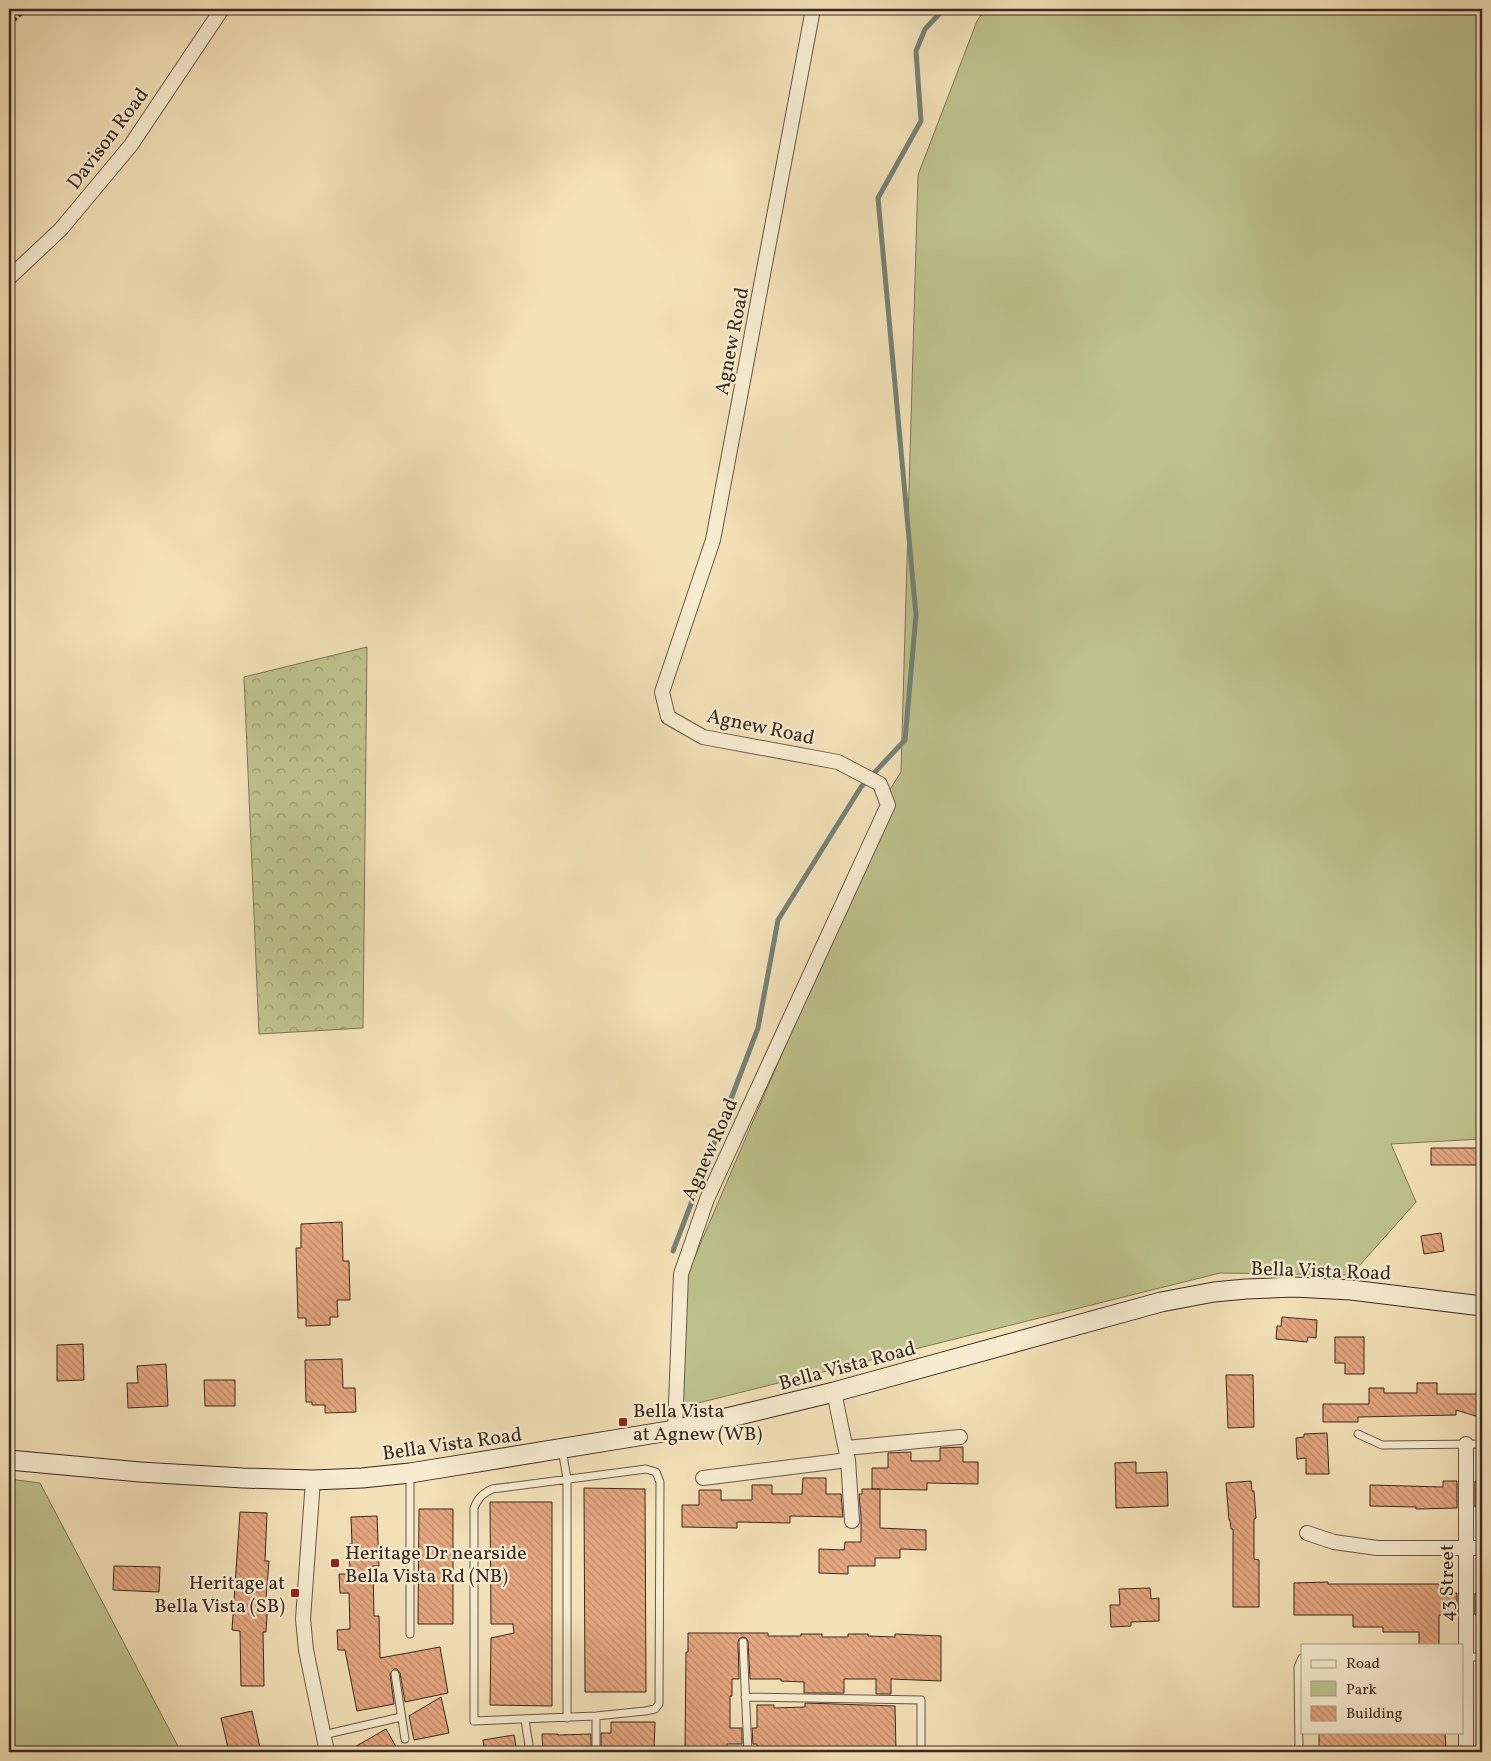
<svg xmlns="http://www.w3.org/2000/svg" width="1491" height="1761" font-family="Vollkorn,serif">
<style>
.green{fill:#bec28d;stroke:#7c7657}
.forest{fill:url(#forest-crowns);stroke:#7c7657}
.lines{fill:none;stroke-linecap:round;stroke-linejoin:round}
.stream{stroke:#748277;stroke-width:5}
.building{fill:url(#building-back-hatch);stroke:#3a2921}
.lane-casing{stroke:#685747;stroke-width:9}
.street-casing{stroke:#685747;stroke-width:16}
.secondary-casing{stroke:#3a2921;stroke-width:21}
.path{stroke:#3a2921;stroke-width:3;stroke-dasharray:4 2.5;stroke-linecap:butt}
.lane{stroke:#f7ecd1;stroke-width:7}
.street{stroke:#f7ecd1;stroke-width:14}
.secondary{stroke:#f7ecd1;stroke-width:19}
.poi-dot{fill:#8f2418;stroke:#f7ecd1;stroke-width:2}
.labels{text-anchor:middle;stroke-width:4.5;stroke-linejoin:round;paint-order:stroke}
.street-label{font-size:20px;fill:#3a2921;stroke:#f7ecd1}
.poi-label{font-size:20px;fill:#3a2921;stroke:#f7ecd1;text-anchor:start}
</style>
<defs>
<pattern id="forest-crowns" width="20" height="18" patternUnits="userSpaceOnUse" patternTransform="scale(1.25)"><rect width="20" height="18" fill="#bec28d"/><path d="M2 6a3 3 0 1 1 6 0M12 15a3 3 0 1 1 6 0" fill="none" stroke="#9b9e73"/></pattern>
<pattern id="building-back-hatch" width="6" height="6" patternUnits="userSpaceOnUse" patternTransform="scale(1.25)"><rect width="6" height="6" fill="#e5a780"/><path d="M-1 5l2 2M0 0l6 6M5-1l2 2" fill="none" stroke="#bb8868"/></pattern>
</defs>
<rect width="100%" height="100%" fill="#f3e1b8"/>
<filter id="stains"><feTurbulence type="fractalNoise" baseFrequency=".004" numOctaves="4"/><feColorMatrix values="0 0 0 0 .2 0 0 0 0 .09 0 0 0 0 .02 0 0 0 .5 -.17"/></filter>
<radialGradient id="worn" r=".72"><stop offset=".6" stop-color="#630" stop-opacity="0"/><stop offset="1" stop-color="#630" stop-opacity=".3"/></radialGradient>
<path class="green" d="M985 9H1482V1139L1391 1144 1416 1202 1351 1275 1220 1273 674 1409 687 1275 889 804 887 794 901 772 918 175 977 21Z
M9 1479 40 1483 181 1752H9Z"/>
<path class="forest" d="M367 647 363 1028 259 1034 244 677Z"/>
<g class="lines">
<path class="stream" d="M673 1251 758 1028 778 920 861 787 905 740 916 615 878 198 921 121 916 51 925 29 944 9"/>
</g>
<path class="building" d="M1431 1148H1477V1165H1431Z
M342 1222 343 1261H349L350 1300H337L338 1317H330V1325L306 1326V1318H298L296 1248H301V1224Z
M1441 1233 1444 1251 1424 1254 1421 1236Z
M1282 1317 1317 1320 1316 1338 1308 1337 1307 1342 1276 1339 1277 1326H1281Z
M1335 1337H1364V1374H1345V1363H1335Z
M83 1344 84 1380 57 1381V1345Z
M342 1359 343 1388H355L356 1412 325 1413V1405H312V1402H306L305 1360Z
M166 1364 168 1406 128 1408 127 1383H138L137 1366Z
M1226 1375H1253L1254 1427 1228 1428Z
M204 1380H235V1406H205Z
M1417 1383H1437V1394H1482V1418L1456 1410V1415L1358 1417V1422H1323V1404H1369V1388H1384V1393H1417Z
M1327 1433 1329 1474H1306V1458L1297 1459 1296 1438 1304 1437V1434Z
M963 1447V1462H978V1484L927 1483V1490L872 1489V1468H888V1453L911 1452V1461H940V1448Z
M1136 1462V1473L1167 1472 1168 1506 1116 1508 1115 1463Z
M803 1478H826V1494H841L843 1517 790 1516V1523L737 1522V1528L682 1527V1505H699V1490H721V1500H752V1485H772V1494H802Z
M1251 1481 1252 1491H1254L1256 1518 1254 1519V1559L1259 1560V1607H1233V1529H1231L1230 1520H1229L1226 1483Z
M1443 1481H1457V1508L1416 1509V1507L1370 1506V1485L1443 1487Z
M1475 1481H1482V1507H1475Z
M584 1488 645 1489 646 1692H585Z
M862 1489H880V1528L926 1530V1550L900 1549V1558H875V1566H848V1574L819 1573V1549L844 1550 845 1542H861V1517L859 1494H862Z
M490 1502H552V1706L490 1705 491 1638 514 1633 513 1624H491Z
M419 1509H453V1624H418Z
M240 1512 267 1513 265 1561H269L266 1599H268L266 1632H263L264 1686H241L240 1631 232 1630Z
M377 1516 379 1566H373L374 1616H379L380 1658 440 1647 448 1693 405 1702 400 1673 397 1669H394L390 1674 394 1704 357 1711 345 1650H338L337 1630 350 1629 349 1593H340L339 1574H350L349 1544H352L351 1517Z
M114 1566 160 1567 159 1592 113 1590Z
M1328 1582V1584H1449V1593H1457V1615H1439V1645H1419V1632H1383V1627H1353V1615H1294V1583Z
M1150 1588 1151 1599 1159 1598V1621L1131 1622V1626L1111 1627 1110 1605H1120L1119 1589Z
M1475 1593H1482V1615H1475Z
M688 1633H768V1636H801V1634H822V1637H848V1634H868V1636L895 1637V1634L941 1636V1681L891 1679V1694H876V1679H844V1693H804V1682L781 1681V1679H750L748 1641 746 1638 742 1637 739 1639 738 1642 739 1679H732V1696H730V1728H742V1744H727V1752H685L686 1652H688Z
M441 1697 449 1733 414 1740 409 1716Z
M805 1703 895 1706 896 1751 849 1748V1750L779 1752V1749L757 1750V1744H753L752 1728H757V1705H774V1708L805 1707Z
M252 1711 261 1752H229L221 1718Z
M611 1722H655L654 1752H601V1733H611Z
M386 1729 399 1752H346Z
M1319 1732H1445L1446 1749 1383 1752H1319Z
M542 1734H558V1735L591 1734V1752H543Z
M514 1735 517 1752H485L483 1740Z"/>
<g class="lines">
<defs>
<path id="lane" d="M1358 1434 1382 1445 1482 1444
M562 1449 567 1479V1718
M646 1469 656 1472 660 1482 659 1704 655 1709 645 1711 596 1716 474 1721V1508C478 1498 482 1494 492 1489Z
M410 1473V1634
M743 1642 748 1752
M1465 1657H1482
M395 1674 405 1739
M745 1697 921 1700V1752
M596 1716V1752
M525 1720 530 1752
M323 1735 401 1717
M1299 1752 1298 1667 1302 1658"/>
<path id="street" d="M9 278 61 229 131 145 222 9
M834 1392 848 1460 852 1521
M675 1430 681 1274 707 1199 888 805 880 784 838 762 703 737 668 717 662 692 713 540 813 9
M846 1448 960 1437
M703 1478 848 1460
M313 1480 303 1619 306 1650 327 1752
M1307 1533 1334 1542 1377 1548H1482
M1466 1752V1444"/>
<path id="secondary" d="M9 1460 140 1472 243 1478 313 1480 362 1478 410 1473 675 1430 739 1415 834 1392 1161 1302 1214 1292 1246 1289 1294 1287 1351 1290 1482 1306"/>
</defs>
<use href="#lane" class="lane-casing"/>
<use href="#street" class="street-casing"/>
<use href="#secondary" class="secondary-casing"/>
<path class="path" d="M9 25 27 9"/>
<use href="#lane" class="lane"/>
<use href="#street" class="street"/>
<use href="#secondary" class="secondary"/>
</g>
<g class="poi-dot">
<rect x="618" y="1417" width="10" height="10" rx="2.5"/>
<rect x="330" y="1558" width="10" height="10" rx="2.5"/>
<rect x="290" y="1588" width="10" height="10" rx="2.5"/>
</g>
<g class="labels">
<g class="street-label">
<text transform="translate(107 138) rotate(-53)" y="7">Davison Road</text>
<text transform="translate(731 341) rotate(-79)" y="7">Agnew Road</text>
<text transform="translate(761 726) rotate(12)" y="7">Agnew Road</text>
<text transform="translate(709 1149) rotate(-66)" y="7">Agnew Road</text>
<text transform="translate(1321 1270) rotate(2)" y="7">Bella Vista Road</text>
<text transform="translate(847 1365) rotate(-15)" y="7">Bella Vista Road</text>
<text transform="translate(452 1443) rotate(-8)" y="7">Bella Vista Road</text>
<text transform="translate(1446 1583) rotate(-90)" y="7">43 Street</text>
</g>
<g class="poi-label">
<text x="633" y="1417">Bella Vista<tspan x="633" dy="23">at Agnew (WB)</tspan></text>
<text x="345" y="1559">Heritage Dr nearside<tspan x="345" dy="23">Bella Vista Rd (NB)</tspan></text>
<text x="285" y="1589" text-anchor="end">Heritage at<tspan x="285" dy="23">Bella Vista (SB)</tspan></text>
</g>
</g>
<rect width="1491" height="1761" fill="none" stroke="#f3e1b8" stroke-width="30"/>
<rect x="10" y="10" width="1471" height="1741" fill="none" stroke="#3a2921" stroke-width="2.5"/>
<rect x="15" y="15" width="1461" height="1731" fill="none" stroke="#3a2921"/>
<rect x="1301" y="1644" width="162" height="90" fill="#f7ecd1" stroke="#ab9e8b"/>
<rect x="1311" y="1660" width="25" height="8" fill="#f7ecd1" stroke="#ab9e8b"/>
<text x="1346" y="1668" font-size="15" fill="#3a2921">Road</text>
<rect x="1311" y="1681" width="25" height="15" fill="#bec28d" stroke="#ab9e8b"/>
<text x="1346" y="1694" font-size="15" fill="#3a2921">Park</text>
<rect x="1311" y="1706" width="25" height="15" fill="url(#building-back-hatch)" stroke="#ab9e8b"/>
<text x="1346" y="1718" font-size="15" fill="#3a2921">Building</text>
<rect width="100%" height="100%" filter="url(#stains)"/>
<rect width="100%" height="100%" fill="url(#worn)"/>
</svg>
